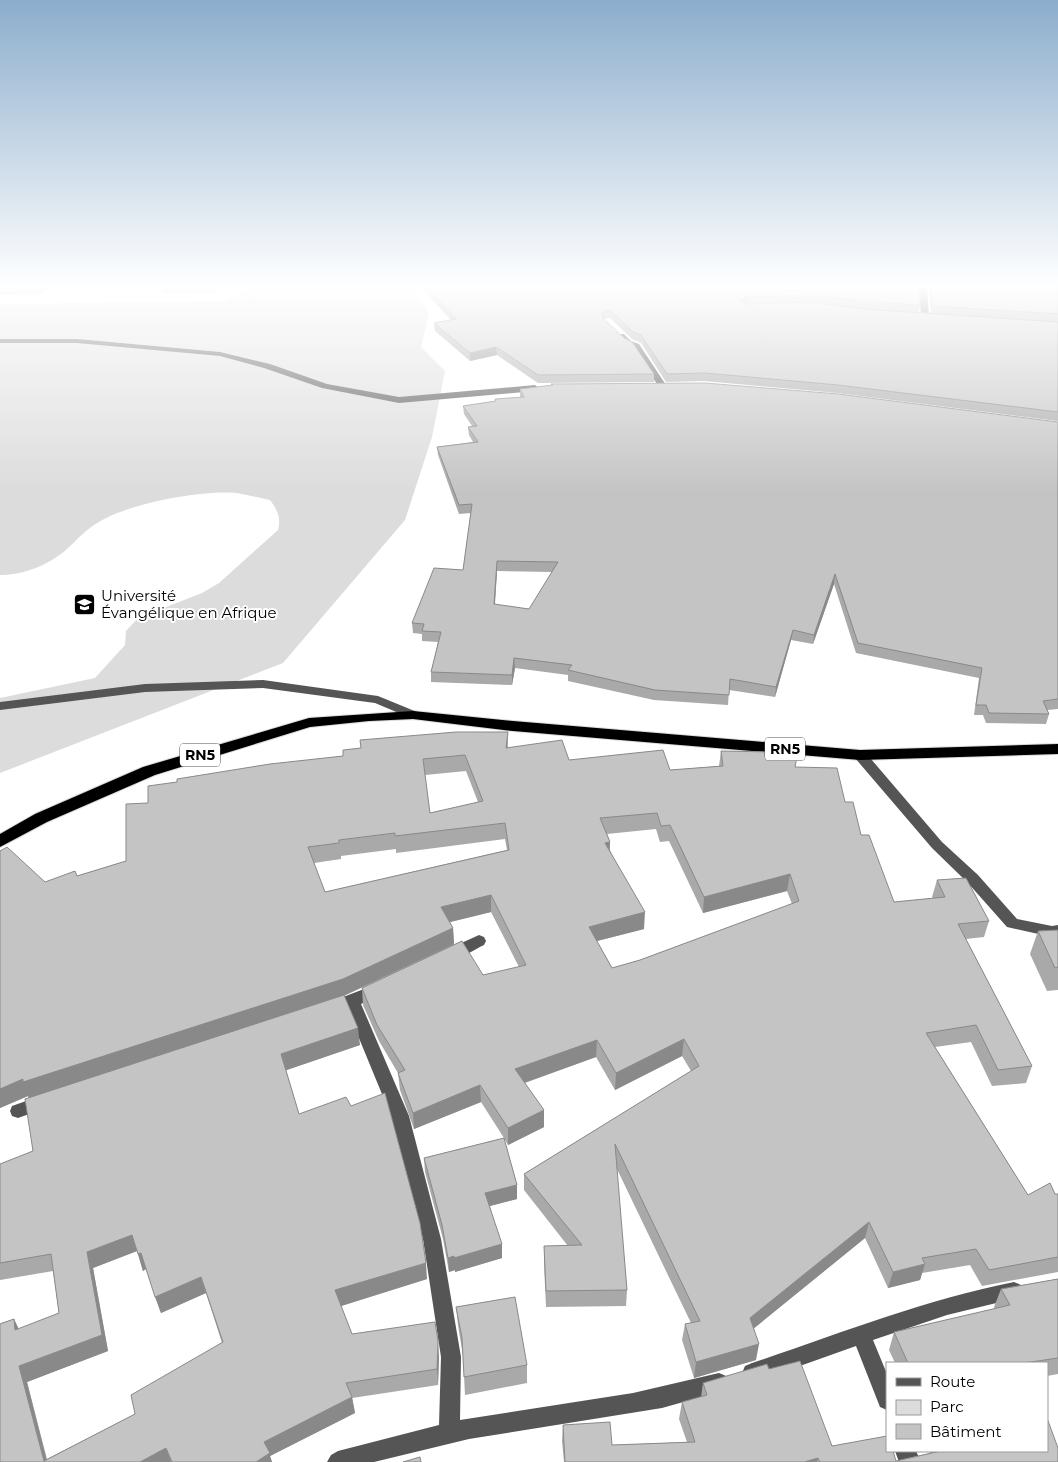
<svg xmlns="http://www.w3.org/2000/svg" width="1058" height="1462" font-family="Montserrat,sans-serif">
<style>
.green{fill:#dcdcdc}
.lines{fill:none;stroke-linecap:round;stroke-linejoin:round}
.highway-casing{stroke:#dbdbdb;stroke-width:2}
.minor{fill:#555;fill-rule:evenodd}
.highway{fill:#000;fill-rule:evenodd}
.wall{fill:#a9a9a9;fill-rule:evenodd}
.shaded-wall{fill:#898989}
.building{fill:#c4c4c4;stroke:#898989;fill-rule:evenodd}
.labels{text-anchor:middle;stroke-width:4;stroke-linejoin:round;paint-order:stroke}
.shield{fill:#fff;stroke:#4c4c4c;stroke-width:1}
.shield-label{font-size:14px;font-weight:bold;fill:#000}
.poi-label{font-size:15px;fill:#000;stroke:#fff;text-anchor:start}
</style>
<rect width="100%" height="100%" fill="#fff"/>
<path class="green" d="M243 288H415L417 295 429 313 421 347 445 371 432 437 405 520 283 663 0 773V698L95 678 125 645 126 631 138 618 202 593 219 583 278 530C281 517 278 511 270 500 259 498 248 495 237 493 201 490 130 503 99 522 86 529 77 540 67 549 49 565 24 575 0 575V304L225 301 241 292Z"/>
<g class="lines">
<defs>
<path id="highway" d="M413 711 513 721 860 750 1058 744V754L860 760 513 731 413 719 369 721 310 727 155 775 47 822 0 847V834L35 814 143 767 309 718Z"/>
</defs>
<use href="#highway" class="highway-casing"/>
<path class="minor" d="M919 288H927L929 316 925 318 921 316Z
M618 334H624L631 341 639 344 666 385 665 387H659L633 348 625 345 617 336Z
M0 339H77L220 352 270 364 327 384 399 397 535 385 539 388 535 391 399 403 322 388 264 368 220 356 77 343H0Z
M263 680 378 696 417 712 419 715 413 719 375 703 263 688 145 692 0 710V702L145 684Z
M860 751 865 752 942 842 978 875 1017 919 1052 926 1058 925V936L1052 937 1007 927 968 883 932 848 855 758 854 755Z
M479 935 484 937 486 941 484 945C473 950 458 962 446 958L443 954 446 950Z
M377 984 383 986 385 990 383 994 361 1004 409 1116 441 1239 461 1357 460 1420 633 1393 719 1373 726 1376 729 1383 726 1390 662 1408 469 1439 374 1462H327L331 1455 338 1451 439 1425 441 1357 423 1239 391 1116 347 1009 331 1014 325 1012 323 1008 325 1004Z
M43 1095 49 1097 51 1102 49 1107 18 1118 12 1116 10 1111 12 1106Z
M1014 1282 1021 1285 1024 1291 1021 1297 947 1315 873 1340 887 1374V1410L880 1407 856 1346 752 1383 745 1380 742 1373 745 1366 752 1363C839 1334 923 1300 1014 1282Z
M895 1451H916L921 1462H899Z"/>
<use href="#highway" class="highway"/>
</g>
<path class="wall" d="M0 288H46L41 294 0 295Z
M162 288H218L214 293H162Z
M423 288H919L920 305 919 313H931L929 288H1058V421L837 393 704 381 666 382 641 343 632 339 610 318 604 319 654 374V382L538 383 497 355 470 361 435 331 434 323 451 320 423 290Z
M551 384 1058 422V709L1047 710 1049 714 1046 724 986 723 983 715H974L979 678 856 653 834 584 813 644 791 640 775 697 729 690 728 705 654 700 568 681V675L515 668 512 685 431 682V672L438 642 422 641V634L413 633 412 623 463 570 471 513 459 514 438 455 437 447 473 442 469 435 468 427 472 426 464 414 463 406 495 401V399L520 398V389L551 386ZM497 571 552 572 529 609 495 605Z
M508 732V748L569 760 670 770 719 766 721 751 795 767 845 802 894 902 933 898 932 897 937 880 989 921 984 937 966 939 1032 1066 1026 1083 992 1086 971 1042 935 1047 1028 1195 1058 1194V1272L982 1286 970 1265 922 1273 920 1280 888 1288 865 1238 754 1328 756 1360 694 1378 682 1340 685 1324 691 1323 616 1167 627 1290 626 1306 546 1307 544 1263V1246H568L524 1190V1174L691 1071 682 1056 615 1090 596 1057 525 1083 544 1127 508 1145 504 1138 517 1185V1199L490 1206 502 1258 455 1272V1270L449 1272 443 1239 425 1172 424 1158 504 1138 481 1102 414 1129 400 1090 398 1073 379 1041 363 1005 362 988 440 951 344 996 360 1045 286 1070 299 1114 427 1279 341 1306 352 1334 439 1357 438 1385 352 1398 355 1413 270 1456 272 1462H0L1 1323 14 1319 19 1329 59 1313 53 1271 0 1280V1164L33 1151 28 1096 0 1108V851L45 882 77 876 126 861 148 803 343 756ZM466 771 478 802 430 813 425 775ZM656 829 660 842 669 841 703 913 787 891 792 904 640 960 612 968 597 941 644 929 610 850V842L607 834ZM505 839 507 850 325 892 314 863 341 859V856L396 849V853ZM491 912 519 967 483 975 454 944 453 928 450 922ZM137 1251 143 1271 146 1269 161 1313 206 1293 222 1343 135 1414 47 1459 27 1382 108 1351 93 1268Z
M1058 930V990L1047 991 1030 954 1038 931Z
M1058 1279V1374L1047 1376V1363H895L889 1350 894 1332 995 1309 994 1307 1001 1289Z
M456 1307 527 1365V1383L465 1395 463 1356 458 1325Z
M769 1369 832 1446 896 1461 930 1453 929 1451H1047L1058 1462H564L562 1441 563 1425 612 1445 687 1442 679 1419 682 1402 701 1397 703 1383Z"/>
<path class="shaded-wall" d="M40 288H46L41 294Z
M214 288H218L214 293Z
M746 297 745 304 740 301Z
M496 347 497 355 470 361V353Z
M497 561V571L494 614V604Z
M835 574 834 584 813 644 814 635Z
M793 630 791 640 775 697 776 687Z
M514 658 515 668 512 685V675Z
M610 842 609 858 605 843Z
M790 874 787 891 703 913 704 897Z
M491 895V912L442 924 441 907Z
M645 912 644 929 589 943V927Z
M453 928 454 944 345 995 29 1098 28 1096 0 1108V1089L23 1079Z
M358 1028 360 1045 284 1071 281 1054Z
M684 1039 682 1056 615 1090 616 1073Z
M597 1040 596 1057 515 1086V1069Z
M480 1085 481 1102 414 1129 413 1113Z
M544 1110V1127L508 1145V1128Z
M517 1185V1199L486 1207 485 1193Z
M869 1222 865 1238 747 1334 750 1318Z
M132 1235 137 1251 93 1268 108 1351 27 1382 47 1462H44L19 1366 102 1335 87 1252Z
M502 1244V1258L455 1272 454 1258Z
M141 1253 146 1269 143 1271 138 1254Z
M454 1256 455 1270 449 1272 448 1258Z
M426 1263 427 1279 338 1307 335 1290Z
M925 1264 920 1280 888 1288 893 1272Z
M201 1277 206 1293 161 1313 155 1297Z
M14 1319 21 1335 15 1330Z
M438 1341 439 1357 438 1385 437 1369Z
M759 1344 756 1360 694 1378 696 1362Z
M352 1397 355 1413 270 1456 272 1462H256L264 1442Z
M166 1448 171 1462H140Z
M818 1458 817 1462H804Z"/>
<path class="building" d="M428 288H919L920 305 864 301 810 295 746 297 740 301 746 304 810 302 864 309 1058 322V412L838 385 705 373 667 374 641 335 632 331 610 310 603 311V318L624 338 632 342 654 374 538 375 496 347 470 353 434 323 456 319Z
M931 288H1058V314L932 306Z
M705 383 838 394 1058 422V699L1043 701 1049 714 989 713 986 705H976L982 668 858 643 835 574 814 635 793 630 776 687 730 679 729 695 655 690 568 670 572 665 514 658 512 675 431 672 441 632 422 631 424 624 412 623 434 568 463 570 472 504 459 505 437 447 478 442 468 427 477 426 463 406 496 401 495 399 524 397 520 389 553 385 551 384ZM497 561 558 562 529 609 494 604Z
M456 732H508L506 748 562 740 569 760 663 750 670 770 723 766 721 751 772 752 775 743 799 747 795 767 837 768 845 802H853L861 835H869L894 902 945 897 937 880 966 878 989 921 958 924 1032 1066 998 1070 976 1025 926 1033 1028 1195 1050 1183 1055 1194H1058V1257L989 1270 976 1249 922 1258 925 1264 893 1272 869 1222 750 1318 759 1344 696 1362 685 1324 700 1321 615 1144 627 1290 546 1291 544 1246 582 1245 524 1174 699 1066 684 1039 616 1073 597 1040 515 1069 544 1110 508 1128 480 1085 413 1113 398 1073 405 1070 377 1025 362 988 462 941 483 975 526 965 491 895 441 907 453 928 343 979 23 1082V1079L0 1089V851L7 847 45 882 75 871 77 876 126 861V804L148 803V786L177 782V779L270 764 343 756V750L361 748 360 740ZM465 755 483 801 430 813 423 759ZM657 813 661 826 670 825 704 897 790 874 799 901 640 960 612 968 589 927 645 912 605 843 610 842 600 818ZM505 823 509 850 325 892 308 847 339 843V840L395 833V836Z
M1058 930V967L1055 968 1038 931Z
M344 995 358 1028 281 1054 299 1114 346 1097 351 1106 385 1093 420 1223 426 1263 335 1290 352 1334 435 1322 438 1341 437 1369 346 1383 352 1397 264 1442 270 1453 256 1462H172L166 1448 140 1462H0V1324L14 1319 15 1330 59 1313 51 1254 0 1263V1164L33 1151 25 1099ZM132 1235 138 1254 141 1253 155 1297 201 1277 223 1342 131 1395 135 1414 44 1461 19 1366 102 1335 87 1252Z
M504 1138 517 1185 485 1193 502 1244 454 1258V1256L448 1258 442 1225 424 1158Z
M1058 1279V1358L1024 1363H908L894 1332 1010 1305 1001 1289Z
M515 1297 527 1365 464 1377 462 1338 456 1307Z
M800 1361 832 1446 887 1436V1451H893L896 1461 941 1451H1047V1418L1058 1448V1462H820L818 1458 804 1462H565L563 1425 610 1422 612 1445 695 1442 682 1402 707 1395 703 1383 767 1364 769 1369Z
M420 1457 421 1462H403Z"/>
<linearGradient id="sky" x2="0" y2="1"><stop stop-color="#8cadcc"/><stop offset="0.58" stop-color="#fff"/><stop offset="1" stop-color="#fff" stop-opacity="0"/></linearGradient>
<rect width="1058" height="493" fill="url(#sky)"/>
<defs>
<symbol id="university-square" viewBox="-11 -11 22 22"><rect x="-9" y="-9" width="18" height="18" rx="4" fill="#000" stroke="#fff"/><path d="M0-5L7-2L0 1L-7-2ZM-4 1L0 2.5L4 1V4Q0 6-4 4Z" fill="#fff"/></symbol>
</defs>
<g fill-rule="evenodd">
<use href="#university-square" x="72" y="592" width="25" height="25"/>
</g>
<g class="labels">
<g class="shield">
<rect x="765" y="737.5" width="40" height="23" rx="4"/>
<rect x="180" y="743.5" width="40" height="23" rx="4"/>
</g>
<g class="shield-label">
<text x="785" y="754">RN5</text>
<text x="200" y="760">RN5</text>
</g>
<g class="poi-label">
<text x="101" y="601">Université<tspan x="101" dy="17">Évangélique en Afrique</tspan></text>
</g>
</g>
<rect x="886" y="1362" width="162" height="90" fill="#ffffff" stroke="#999999"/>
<rect x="896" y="1378" width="25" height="8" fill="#555555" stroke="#999999"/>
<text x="930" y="1387" font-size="15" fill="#000000">Route</text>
<rect x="896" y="1400" width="25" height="15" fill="#dcdcdc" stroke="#999999"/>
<text x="930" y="1412" font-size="15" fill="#000000">Parc</text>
<rect x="896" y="1424" width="25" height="15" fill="#c4c4c4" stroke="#999999"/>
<text x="930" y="1437" font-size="15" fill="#000000">Bâtiment</text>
</svg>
